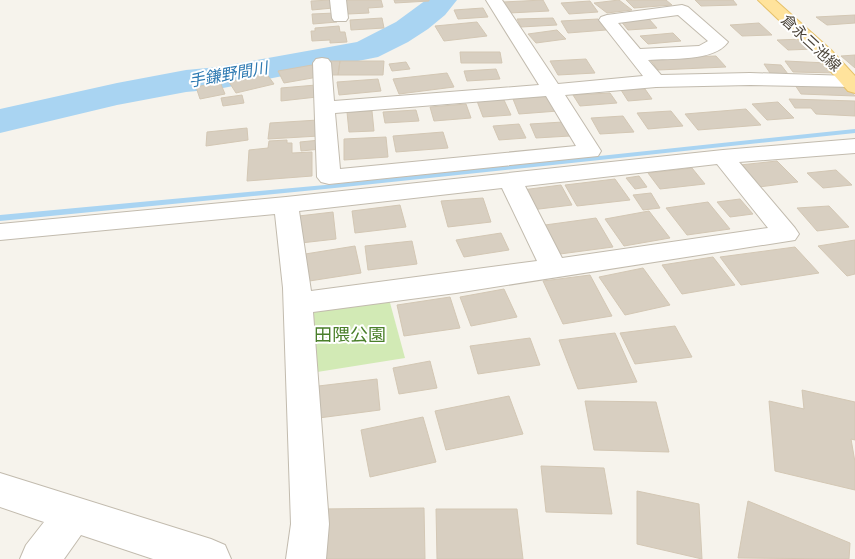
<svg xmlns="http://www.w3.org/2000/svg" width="855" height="559" font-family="Quicksand,'Noto Sans JP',sans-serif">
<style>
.green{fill:#d2eab5}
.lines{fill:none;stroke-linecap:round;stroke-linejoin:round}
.stream{fill:#a9d4f2;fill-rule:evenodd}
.river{fill:#a9d4f2;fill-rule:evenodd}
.building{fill:#d8cfc1;stroke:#d3c7b4}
.minor-casing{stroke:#c2bbae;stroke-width:2}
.major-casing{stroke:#e6c16a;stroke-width:2}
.minor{fill:#fff;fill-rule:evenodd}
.major{fill:#ffe39c;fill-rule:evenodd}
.labels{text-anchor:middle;stroke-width:4;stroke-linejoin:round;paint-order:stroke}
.far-street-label{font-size:15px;fill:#4b4439;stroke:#fff}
.far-water-label{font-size:16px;font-style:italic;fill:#2e7ab2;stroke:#fff}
.park-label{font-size:18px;fill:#4a7f2a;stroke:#fff}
</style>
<rect width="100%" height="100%" fill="#f6f3ec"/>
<path class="green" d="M389 299 405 358 311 373 308 308Z"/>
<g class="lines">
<path class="stream" d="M855 129V133L325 189 0 221V215L325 185Z"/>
<path class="river" d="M426 0H457L445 15 428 29 408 42 378 57 218 89 186 92 117 105 0 133V109L117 83 186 70 218 67 357 42 396 22Z"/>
</g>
<path class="building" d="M332 0 333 8 312 10 311 1Z
M345 0H381L383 7 368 8 369 13 348 14Z
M394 0H429V1L395 3Z
M543 0 549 11 509 13 503 2Z
M619 0 632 10 607 13 594 3Z
M626 0H666L672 5 634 8Z
M695 0H733L737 5 701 6Z
M590 1 598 12 569 14 561 3Z
M483 8 488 17 458 19 454 10Z
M335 13 337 22 313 24 312 14Z
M855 15V23L827 25 816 17Z
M382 18 384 28 351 30 350 20Z
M553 18 557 25 521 27 517 19Z
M598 19 606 30 568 33 561 21Z
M649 19 657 28 628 30 620 20Z
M477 22 487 36 444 41 435 26Z
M759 23 772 35 742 36 730 25Z
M339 26 340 32H345L347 42 330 43V40L312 41 311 31H315V28Z
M557 30 566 39 536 43 528 34Z
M673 33 681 41 648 44 640 36Z
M804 39 815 49 788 50 777 40Z
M460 52H500L502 63H461Z
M855 55V68L841 56Z
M716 56 726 67 658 70 649 58Z
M586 59 595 73 558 75 550 61Z
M330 61H340L338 75H327Z
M340 61H384L383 75H338Z
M785 61 827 63 836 73 793 72Z
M406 62 410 69 392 71 389 64Z
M764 64 781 65 788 74 770 73Z
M312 65 318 77 284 83 278 71Z
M496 69 500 79 467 81 464 71Z
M266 73 274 84 236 93 229 82Z
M447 73 454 87 399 94 393 79Z
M378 79 381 91 339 95 337 82Z
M220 82 225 94 200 99 196 87Z
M316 85 317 97 281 101V88Z
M795 85 848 87 855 96 801 94Z
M645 89 652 99 628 101 621 90Z
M610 93 617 103 580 106 573 95Z
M242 95 244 103 223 106 221 98Z
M550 96 558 111 519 114 513 99Z
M789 99 855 101V116L816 114 811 108H795Z
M504 100 511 115 483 117 477 101Z
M778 102 794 118 767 120 752 104Z
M466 104 471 118 434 121 430 107Z
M746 109 761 125 698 130 685 114Z
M416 110 419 121 385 123 383 112Z
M372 111 374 131 349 132 347 112Z
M671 111 683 126 648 129 637 113Z
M623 116 634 132 600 134 591 118Z
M318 120 319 136 268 139 270 123Z
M563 122 570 136 536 138 530 124Z
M519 124 526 138 499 140 493 126Z
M247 128 248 140 206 146 207 132Z
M443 132 448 148 396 152 393 136Z
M386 137 388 157 344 160V139Z
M287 140V143H292V153L312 152V176L247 181 249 150 268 148 269 141Z
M320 140 321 149 301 151 300 142Z
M777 161 798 182 759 187 740 165Z
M692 168 705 184 660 189 648 173Z
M836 170 852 185 823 188 807 173Z
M639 176 647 187 635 189 626 178Z
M615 179 630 200 577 206 565 185Z
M561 185 572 205 531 210 522 190Z
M651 193 660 208 643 210 633 195Z
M483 198 491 222 448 227 441 201Z
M740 199 753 214 730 217 717 202Z
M708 202 730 229 687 235 666 208Z
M400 205 406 227 355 233 352 211Z
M829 206 849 227 817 231 797 208Z
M649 211 670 238 624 246 605 219Z
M333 212 336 239 292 244 290 217Z
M596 218 613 247 560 254 545 225Z
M501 233 509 250 464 257 456 240Z
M855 240V274L847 276 818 246Z
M412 241 417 264 368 270 365 246Z
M355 246 361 273 303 282 299 255Z
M795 247 819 273 741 285 720 257Z
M713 257 735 285 682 294 662 265Z
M643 268 670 305 625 315 599 277Z
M590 275 612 316 563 324 543 281Z
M504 289 517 317 471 326 460 297Z
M450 297 460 328 404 336 397 305Z
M675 326 692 357 635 364 620 333Z
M615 333 637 382 578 389 559 340Z
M530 338 540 365 478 374 470 346Z
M430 361 437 388 399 394 393 368Z
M377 379 380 410 311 419 310 387Z
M802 390 855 402V440L851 439 855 462V490L775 471 769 401 804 409Z
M509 396 523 434 446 450 435 411Z
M585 401 656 402 669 452 594 450Z
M423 417 436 462 370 477 361 430Z
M541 466 604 468 612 514 546 512Z
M637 491 699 504 702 559 637 544Z
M748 501 850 543 849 559 738 558Z
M424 508 425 559H313L319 509Z
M436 509H517L523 559H437Z"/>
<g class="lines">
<defs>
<path id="minor" d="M330 0H346L348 18 346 21H334L332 18Z
M486 0H502L558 84 643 76 599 20 601 17 607 15 682 5 688 7 728 42C714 62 670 58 648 60L661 75 750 73 851 76 855 77V87L750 85 656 87 565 95 601 151 598 156 329 184 321 182 317 177 313 63 316 59 322 58 328 59 331 63 334 101 539 85ZM678 15 708 41 699 46 640 49 618 23ZM546 96 576 146 340 169 335 113Z
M855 139V153L739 162 795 228 799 234 795 240 456 293 313 312 329 524 326 559H286L291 524 283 288 275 214 0 240V224L286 197 723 150ZM717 164 768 228 562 258 525 186ZM502 188 537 261 311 291 299 211Z
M0 473 211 539 225 545 231 559H153L81 535 64 559H20L26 545 44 522 0 507Z"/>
<path id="major" d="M758 0H775L831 50 855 76V93L848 91 819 58Z"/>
</defs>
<use href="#minor" class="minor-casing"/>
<use href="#major" class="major-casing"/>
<use href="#minor" class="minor"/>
<use href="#major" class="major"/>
</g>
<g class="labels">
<g class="far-street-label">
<text transform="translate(811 43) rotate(43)" y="5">倉永三池線</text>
</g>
<g class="far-water-label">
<text transform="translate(228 74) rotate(-10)" y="6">手鎌野間川</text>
</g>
<g class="park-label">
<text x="350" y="341">田隈公園</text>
</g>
</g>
</svg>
